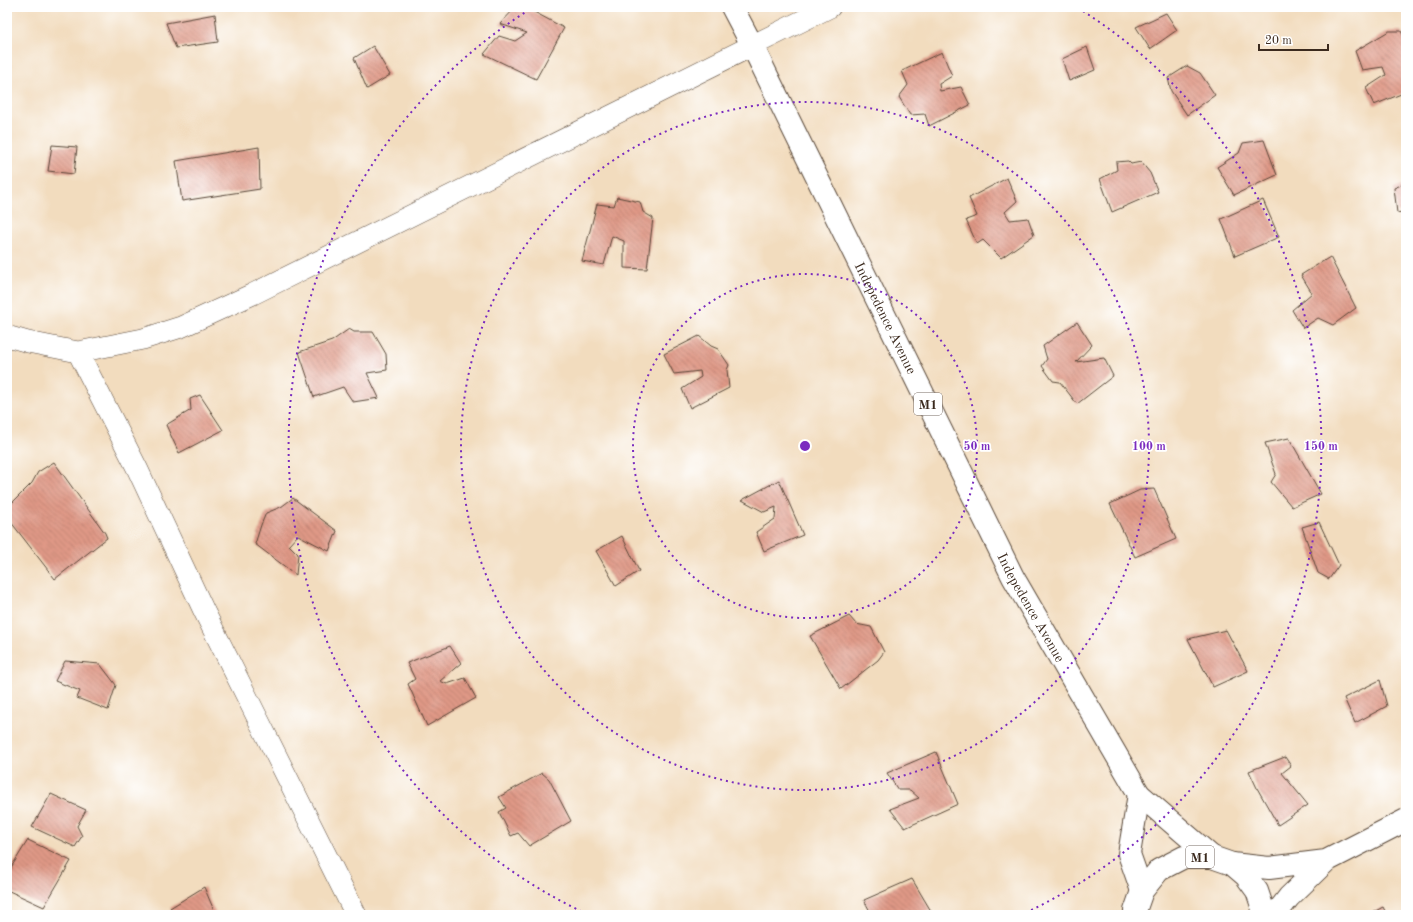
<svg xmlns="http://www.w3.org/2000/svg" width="1413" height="922" font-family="'Old Standard TT',serif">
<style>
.building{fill:url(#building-back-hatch)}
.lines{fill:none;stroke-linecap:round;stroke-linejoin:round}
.street-casing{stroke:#564536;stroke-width:22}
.secondary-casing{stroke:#564536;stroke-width:24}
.primary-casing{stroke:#564536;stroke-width:24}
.street{stroke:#fff;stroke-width:21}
.secondary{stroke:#fff;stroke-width:22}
.primary{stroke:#fff;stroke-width:22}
.ring{fill:none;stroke:#7b2cbf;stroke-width:2;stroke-dasharray:2 4}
.labels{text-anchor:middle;stroke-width:3.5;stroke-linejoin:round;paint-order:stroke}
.shield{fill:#fff;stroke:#766a62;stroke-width:1}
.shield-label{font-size:13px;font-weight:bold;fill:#3b2a1e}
.street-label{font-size:14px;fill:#3b2a1e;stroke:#fff}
.centre{fill:#7b2cbf;stroke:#fff;stroke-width:2}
.ring-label{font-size:12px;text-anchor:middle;font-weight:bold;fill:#7b2cbf;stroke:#fff;stroke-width:3.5;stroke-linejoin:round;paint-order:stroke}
</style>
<defs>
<pattern id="building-back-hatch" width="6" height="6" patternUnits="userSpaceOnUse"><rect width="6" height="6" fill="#df9886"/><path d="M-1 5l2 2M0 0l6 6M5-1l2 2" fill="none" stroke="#b67c6d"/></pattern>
</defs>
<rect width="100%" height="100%" fill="#fff"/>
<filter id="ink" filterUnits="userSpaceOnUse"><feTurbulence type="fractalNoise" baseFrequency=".025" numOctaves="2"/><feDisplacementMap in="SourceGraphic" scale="8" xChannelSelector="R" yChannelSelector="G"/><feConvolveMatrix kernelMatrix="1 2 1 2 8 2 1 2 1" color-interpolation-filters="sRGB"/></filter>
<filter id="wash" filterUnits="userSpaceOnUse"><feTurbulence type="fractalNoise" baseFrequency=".012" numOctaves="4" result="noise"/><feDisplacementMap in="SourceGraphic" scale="16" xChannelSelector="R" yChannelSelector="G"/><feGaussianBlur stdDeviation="0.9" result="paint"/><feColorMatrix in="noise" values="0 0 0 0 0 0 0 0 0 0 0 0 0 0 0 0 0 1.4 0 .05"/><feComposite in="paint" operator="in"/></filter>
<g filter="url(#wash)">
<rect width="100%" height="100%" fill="#f2dcbe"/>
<g id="blocks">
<path class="building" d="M516 7H525L564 28 536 79 484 54 499 36 515 41 527 33 500 24Z
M1166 13 1177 30 1150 49 1136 27Z
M215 14 218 42 176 48 166 23Z
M1389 31H1401L1406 41V92L1374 105 1366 88 1386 75 1383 67 1362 70 1355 51Z
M373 46 390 75 367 89 354 58Z
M1087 47 1095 70 1069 81 1062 59Z
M942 52 952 76 939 84 940 91 961 87 970 105 929 126 925 114 910 115 899 97 908 85 902 71Z
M1187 66 1200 73 1215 95 1187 115 1171 91 1168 78Z
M1264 140 1277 175 1234 195 1217 167 1239 153 1243 143Z
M52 145 77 147 74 174 48 171Z
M259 147 260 189 182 201 176 161Z
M1128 161 1131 164 1141 162 1150 173 1158 192 1112 212 1100 179 1117 170 1116 162Z
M1007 178 1017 201 1005 212 1010 220 1028 218 1034 235 1001 258 983 240 977 244 966 220 977 216 969 198Z
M1406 183V211L1397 213 1394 188Z
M617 197 640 202 643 212 653 218 647 269 624 268V241L612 236 604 265 582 261 597 204 614 206Z
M1263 200 1279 237 1235 256 1221 219Z
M1330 257 1356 308 1333 325 1318 318 1303 328 1292 310 1312 293 1301 275Z
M1077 322 1092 345 1076 362 1104 358 1113 376 1077 404 1060 382 1053 381 1042 366 1047 359 1043 346Z
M349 329 354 332H373L386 354 387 370 367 373 379 398 353 402 343 387 314 397 299 352 332 341Z
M699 336 711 346 718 349 729 365 727 370 729 388 690 408 682 389 701 377 700 371 674 374 664 354Z
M200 395 223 430 179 453 166 425 191 410 190 399Z
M1289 438 1321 494 1292 507 1271 482 1276 474 1265 443Z
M54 462 105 533 107 538 55 579 7 517V508L32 483 38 472Z
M779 480 803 535 764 551 756 532 775 519 776 507 764 512 742 500Z
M1154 489 1176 539 1135 557 1110 504 1140 490Z
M293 498 337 531 329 551 298 535 289 545 298 554 296 575 255 544 261 525 266 513 281 507Z
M1319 522 1339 565 1329 579 1318 573 1302 527Z
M622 536 639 571 616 586 596 551Z
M849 616 856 624 871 627 884 652 878 660 841 689 810 636Z
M1226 630 1248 671 1213 687 1188 639Z
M450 646 461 663 440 681 447 684 465 678 476 698 427 726 408 684 415 679 407 663Z
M65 661 100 664 116 685 108 710 77 698 80 691 55 681Z
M1380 680 1387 706 1355 723 1344 698Z
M936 752 958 804 905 828 890 809 919 798 910 790H898L887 773Z
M1285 757 1291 766 1282 773 1308 805 1278 825 1257 788 1249 771Z
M542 773 549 779 571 821 529 846 518 833 511 836 499 812 506 808 499 797Z
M51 794 86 810 77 826 82 836 75 847 32 827Z
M28 840 71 861 44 907 7 890V874Z
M912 879 931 911 918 915H872L864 900Z
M204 887 216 915H175L170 908Z
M1383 907 1387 915H1368Z"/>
</g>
</g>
<g filter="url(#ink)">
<use href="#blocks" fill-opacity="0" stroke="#564536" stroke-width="1"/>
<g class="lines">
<defs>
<path id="street" d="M7 336 28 342 78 352 143 339 181 327 253 294 830 7
M78 352 137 468 204 611 356 915"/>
<path id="secondary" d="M1232 864 1269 868 1326 861
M1275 915 1289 897 1326 861 1406 820"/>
<g id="primary">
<path id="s1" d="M732 7 752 45 1013 577 1139 794 1212 857"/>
<path d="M1139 794 1129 854 1142 891"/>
<path d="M1135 915V911L1142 891 1159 870 1184 857H1212L1232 864 1246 876 1257 891 1263 909 1264 915"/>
</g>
</defs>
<use href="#street" class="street-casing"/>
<use href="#secondary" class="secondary-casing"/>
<use href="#primary" class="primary-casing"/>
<use href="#street" class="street"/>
<use href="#secondary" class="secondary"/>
<use href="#primary" class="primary"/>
</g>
</g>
<g class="ring">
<circle cx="805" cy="446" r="172"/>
<circle cx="805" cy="446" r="344"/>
<path d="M587 914A516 516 0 0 1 532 8M1078 8A516 516 0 0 1 1023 914"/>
</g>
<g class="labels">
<g class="shield">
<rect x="914" y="393" width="28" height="22" rx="3"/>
<rect x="1186" y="846" width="28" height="22" rx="3"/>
</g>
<g class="shield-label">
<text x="928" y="409">M1</text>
<text x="1200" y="862">M1</text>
</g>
<g class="street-label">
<text dy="5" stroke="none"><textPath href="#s1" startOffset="347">Indepedence Avenue</textPath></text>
<text dy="5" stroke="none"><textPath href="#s1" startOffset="671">Indepedence Avenue</textPath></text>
</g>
</g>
<circle cx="805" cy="446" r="6" class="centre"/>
<g class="ring-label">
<text x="977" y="450">50 m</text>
<text x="1149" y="450">100 m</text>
<text x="1321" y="450">150 m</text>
</g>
<rect width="1413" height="922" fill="none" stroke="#fff" stroke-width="24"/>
<path d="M1259 44v6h69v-6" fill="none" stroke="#3b2a1e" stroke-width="2"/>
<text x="1265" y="44" font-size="12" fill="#3b2a1e" stroke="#ffffff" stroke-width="3" paint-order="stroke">20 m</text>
</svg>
